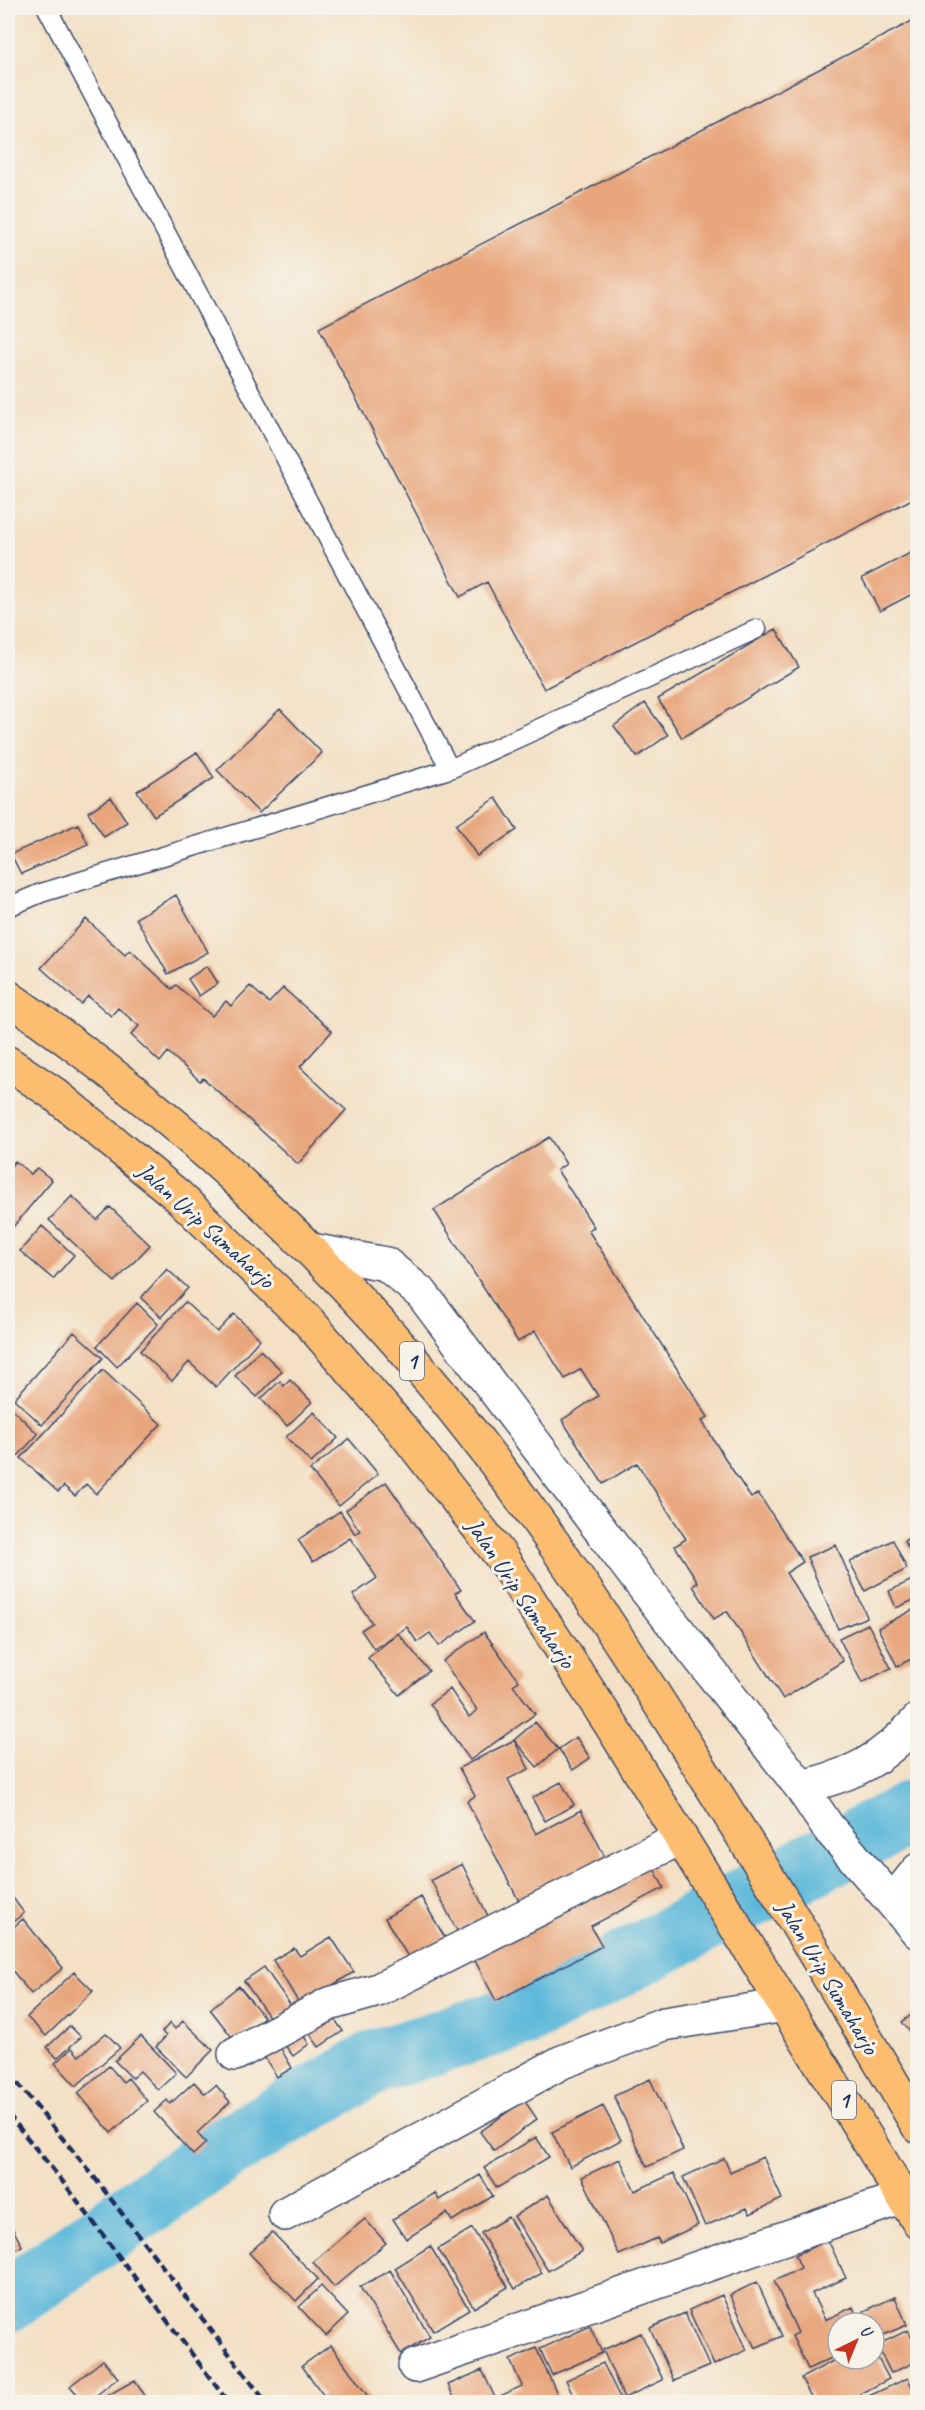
<svg xmlns="http://www.w3.org/2000/svg" width="925" height="2410" font-family="Caveat,sans-serif">
<style>
.lines{fill:none;stroke-linecap:round;stroke-linejoin:round}
.river{stroke:#5cb8da;stroke-width:64}
.building{fill:#e8a67d}
.service-casing{stroke:#3b4a6d;stroke-width:21}
.minor-casing{stroke:#3b4a6d;stroke-width:36}
.trunk-casing{stroke:#3b4a6d;stroke-width:36}
.service{stroke:#fff;stroke-width:18}
.minor{stroke:#fff;stroke-width:33}
.trunk{stroke:#fcbd6f;stroke-width:33}
.rail{stroke:#1b2f5e;stroke-width:4.5;stroke-dasharray:9 4.5;stroke-linecap:butt}
.labels{text-anchor:middle;stroke-width:6;stroke-linejoin:round;paint-order:stroke}
.shield{fill:#f7f3e8;stroke:#5d6a87;stroke-width:1.5}
.shield-label{font-size:22px;font-weight:bold;fill:#1b2f5e}
.street-label{font-size:24px;fill:#1b2f5e;stroke:#f7f3e8}
</style>
<rect width="100%" height="100%" fill="#f7f3e8"/>
<filter id="ink" filterUnits="userSpaceOnUse"><feTurbulence type="fractalNoise" baseFrequency=".0167" numOctaves="2"/><feDisplacementMap in="SourceGraphic" scale="12" xChannelSelector="R" yChannelSelector="G"/><feConvolveMatrix kernelMatrix="1 2 1 2 8 2 1 2 1" color-interpolation-filters="sRGB"/></filter>
<filter id="wash" filterUnits="userSpaceOnUse"><feTurbulence type="fractalNoise" baseFrequency=".008" numOctaves="4" result="noise"/><feDisplacementMap in="SourceGraphic" scale="24" xChannelSelector="R" yChannelSelector="G"/><feGaussianBlur stdDeviation="1.35" result="paint"/><feColorMatrix in="noise" values="0 0 0 0 0 0 0 0 0 0 0 0 0 0 0 0 0 1.4 0 .05"/><feComposite in="paint" operator="in"/></filter>
<g filter="url(#wash)">
<rect width="100%" height="100%" fill="#f3e0c5"/>
<g class="lines">
<path class="river" d="M8 2300 228 2147 375 2062 526 2014 912 1812 918 1819"/>
</g>
<g id="blocks">
<path class="building" d="M918 18V496L544 689 487 582 460 597 319 328Z
M918 549V591L880 611 862 578Z
M776 629 799 667 682 738 658 699Z
M645 703 668 735 637 757 614 726Z
M280 709 322 753 259 813 217 770Z
M197 752 214 778 154 816 137 791Z
M111 797 127 822 104 837 88 812Z
M496 798 517 830 477 856 456 825Z
M78 824 88 844 21 874 11 854Z
M176 895 208 952 168 974 136 918Z
M86 919 125 955 130 950 172 989 176 985 212 1016 226 1001 231 1006 250 986 269 1003 283 988 332 1031 300 1067 346 1110 298 1164 203 1078 200 1081 168 1052 160 1062 131 1035 139 1026 118 1008 111 1016 88 996 81 1004 41 968Z
M207 966 218 983 199 996 188 979Z
M549 1137 566 1164 557 1170 594 1227 588 1230 708 1417 702 1421 728 1463 751 1498 758 1493 803 1562 786 1573 843 1661 783 1699 727 1611 714 1619 693 1586 698 1582 675 1546 686 1539 637 1463 603 1484 562 1420 598 1396 581 1369 565 1379 535 1331 518 1342 434 1210Z
M15 1161 31 1174 37 1168 52 1180 8 1233V1170Z
M72 1196 97 1220 110 1207 150 1245 115 1282 49 1220Z
M42 1226 74 1255 53 1279 20 1251Z
M167 1269 188 1288 161 1317 141 1298Z
M185 1302 217 1332 234 1314 260 1339 216 1387 189 1362 172 1381 140 1351Z
M137 1303 158 1324 117 1367 97 1346Z
M74 1332 103 1358 42 1425 14 1399Z
M260 1350 282 1371 257 1397 235 1376Z
M103 1370 161 1424 96 1494 86 1484 75 1496 64 1486 58 1492 21 1458Z
M290 1380 312 1402 287 1426 261 1399 280 1381 284 1386Z
M8 1405 38 1434 18 1456 8 1447Z
M314 1412 338 1438 311 1463 286 1437Z
M349 1439 378 1474 339 1506 310 1470Z
M386 1482 461 1590 455 1593 475 1621 439 1646 430 1633 417 1642 407 1627 374 1649 361 1630 372 1623 353 1595 377 1578 350 1538 313 1562 298 1540 340 1511 355 1534 360 1531 346 1510Z
M918 1533V1563L904 1541Z
M893 1540 907 1569 865 1591 850 1562Z
M836 1545 867 1617 838 1629 807 1557Z
M912 1580 918 1598 896 1608 889 1591Z
M918 1607V1656L897 1666 878 1628Z
M868 1624 891 1668 862 1683 839 1638Z
M484 1632 519 1681 513 1685 535 1714 470 1760 430 1704 450 1689 469 1717 477 1710 443 1661Z
M398 1633 429 1671 399 1695 368 1658Z
M535 1722 558 1749 537 1767 514 1740 529 1769 508 1779 536 1834 581 1810 607 1861 521 1905 467 1801 475 1796 459 1768 514 1740Z
M576 1737 590 1758 573 1770 559 1749Z
M561 1782 574 1805 545 1821 532 1798Z
M650 1861 664 1888 591 1926 602 1946 496 2001 471 1953Z
M462 1864 488 1916 457 1931 431 1880Z
M8 1891 24 1913 8 1926Z
M421 1897 447 1941 411 1962 385 1918Z
M23 1919 63 1968 31 1994 8 1965V1932Z
M331 1937 354 1972 300 2005 273 1960 294 1948 300 1956Z
M264 1967 292 2007 272 2021 244 1981Z
M74 1972 93 1991 46 2036 27 2017Z
M239 1986 264 2017 235 2041 210 2009Z
M328 2010 343 2031 319 2047 305 2027Z
M918 2010V2042L902 2022Z
M183 2021 213 2050 186 2077 156 2047 166 2036 162 2032 170 2023 175 2029Z
M70 2026 81 2037 57 2058 47 2047Z
M299 2029 309 2044 293 2056 282 2041Z
M106 2033 120 2048 76 2086 55 2063 72 2048 79 2056Z
M141 2036 176 2073 158 2090 140 2071 132 2078 115 2061Z
M277 2042 292 2068 277 2077 261 2052Z
M109 2066 123 2082 128 2078 147 2101 111 2133 78 2093Z
M650 2079 683 2150 647 2167 614 2096Z
M194 2082 205 2094 216 2085 230 2102 197 2133 206 2143 193 2155 154 2112 167 2100 170 2104Z
M524 2100 537 2119 494 2151 480 2132Z
M603 2106 621 2140 570 2167 552 2132Z
M536 2137 549 2157 497 2188 484 2168Z
M763 2157 782 2199 750 2214 747 2208 705 2226 683 2177 724 2158 730 2172Z
M620 2159 635 2191 674 2173 698 2225 660 2243 657 2238 619 2255 582 2177Z
M480 2175 493 2196 452 2221 447 2213 406 2239 393 2219 435 2193 439 2200Z
M548 2195 582 2251 548 2271 514 2216Z
M508 2217 542 2273 515 2289 481 2233Z
M365 2219 386 2243 334 2287 313 2262Z
M8 2220 22 2246 8 2254Z
M472 2228 508 2287 474 2308 438 2249Z
M272 2232 318 2279 296 2301 249 2253Z
M828 2240 846 2278 812 2293 825 2320 853 2307 860 2323H838V2355L808 2369 792 2336 798 2333 774 2281 801 2268 795 2255Z
M430 2246 469 2309 433 2331 395 2268Z
M390 2270 430 2337 401 2354 360 2287Z
M757 2282 782 2336 755 2348 730 2295Z
M321 2286 348 2315 326 2336 299 2307Z
M722 2295 747 2350 714 2365 689 2310Z
M895 2297 907 2325 876 2338 874 2323H870L864 2311Z
M685 2313 709 2366 674 2381 650 2328Z
M590 2326 602 2353 552 2375 540 2349Z
M908 2330 918 2350V2361L891 2373 877 2345Z
M641 2333 663 2380 624 2398 603 2350Z
M331 2345 372 2402H315L324 2396 302 2366Z
M536 2348 561 2402H503L500 2396 522 2386 510 2360Z
M874 2351 889 2379 845 2402H814L801 2378 837 2359H874Z
M103 2360 118 2378 88 2402H84L70 2386Z
M603 2363 622 2402H577L566 2380Z
M482 2370 497 2402H456L448 2385Z
M908 2378 918 2402H864L862 2399Z
M135 2380 149 2402H96Z"/>
</g>
</g>
<g filter="url(#ink)">
<use href="#blocks" fill-opacity="0" stroke="#3b4a6d" stroke-width="1.5"/>
<g class="lines">
<defs>
<path id="service" d="M450 769 757 629
M8 907 41 893 450 769 47 8"/>
<path id="minor" d="M311 1250 386 1264 422 1294 636 1577 801 1787 827 1826 918 1932
M801 1787C853 1775 881 1761 918 1720
M893 1901 918 1870
M235 2054 329 2004 378 1990 680 1838
M285 2214 562 2062 664 2024 785 2005
M415 2366 903 2197"/>
<path id="trunk" d="M8 997C141 1090 268 1200 378 1321 498 1453 598 1604 692 1755 769 1877 844 2001 918 2126
M8 1063 53 1093 178 1196 309 1322 401 1428 500 1555 611 1725 918 2221"/>
</defs>
<use href="#service" class="service-casing"/>
<use href="#minor" class="minor-casing"/>
<use href="#trunk" class="trunk-casing"/>
<use href="#service" class="service"/>
<use href="#minor" class="minor"/>
<use href="#trunk" class="trunk"/>
<path class="rail" d="M8 2072 91 2173 266 2402
M8 2114 67 2187 228 2402"/>
</g>
</g>
<g class="labels">
<g class="shield">
<rect x="400" y="1342" width="24" height="38" rx="4.5"/>
<rect x="832" y="2081" width="24" height="38" rx="4.5"/>
</g>
<g class="shield-label">
<text x="412" y="1369">1</text>
<text x="844" y="2108">1</text>
</g>
<g class="street-label">
<text transform="translate(206 1225) rotate(42)" y="8">Jalan Urip Sumaharjo</text>
<text transform="translate(521 1593) rotate(56)" y="8">Jalan Urip Sumaharjo</text>
<text transform="translate(828 1977) rotate(59)" y="8">Jalan Urip Sumaharjo</text>
</g>
</g>
<rect width="925" height="2410" fill="none" stroke="#f7f3e8" stroke-width="30"/>
<g transform="translate(856 2341) rotate(43)"><circle r="28" fill="#f7f3e8" stroke="#9fa5b1" stroke-width="1.5"/>
<path d="M0-4.5L10 22L0 15L-10 22Z" fill="#c8321e"/>
<text y="-9" font-size="16" font-weight="bold" text-anchor="middle" fill="#1b2f5e">U</text>
</g>
</svg>
